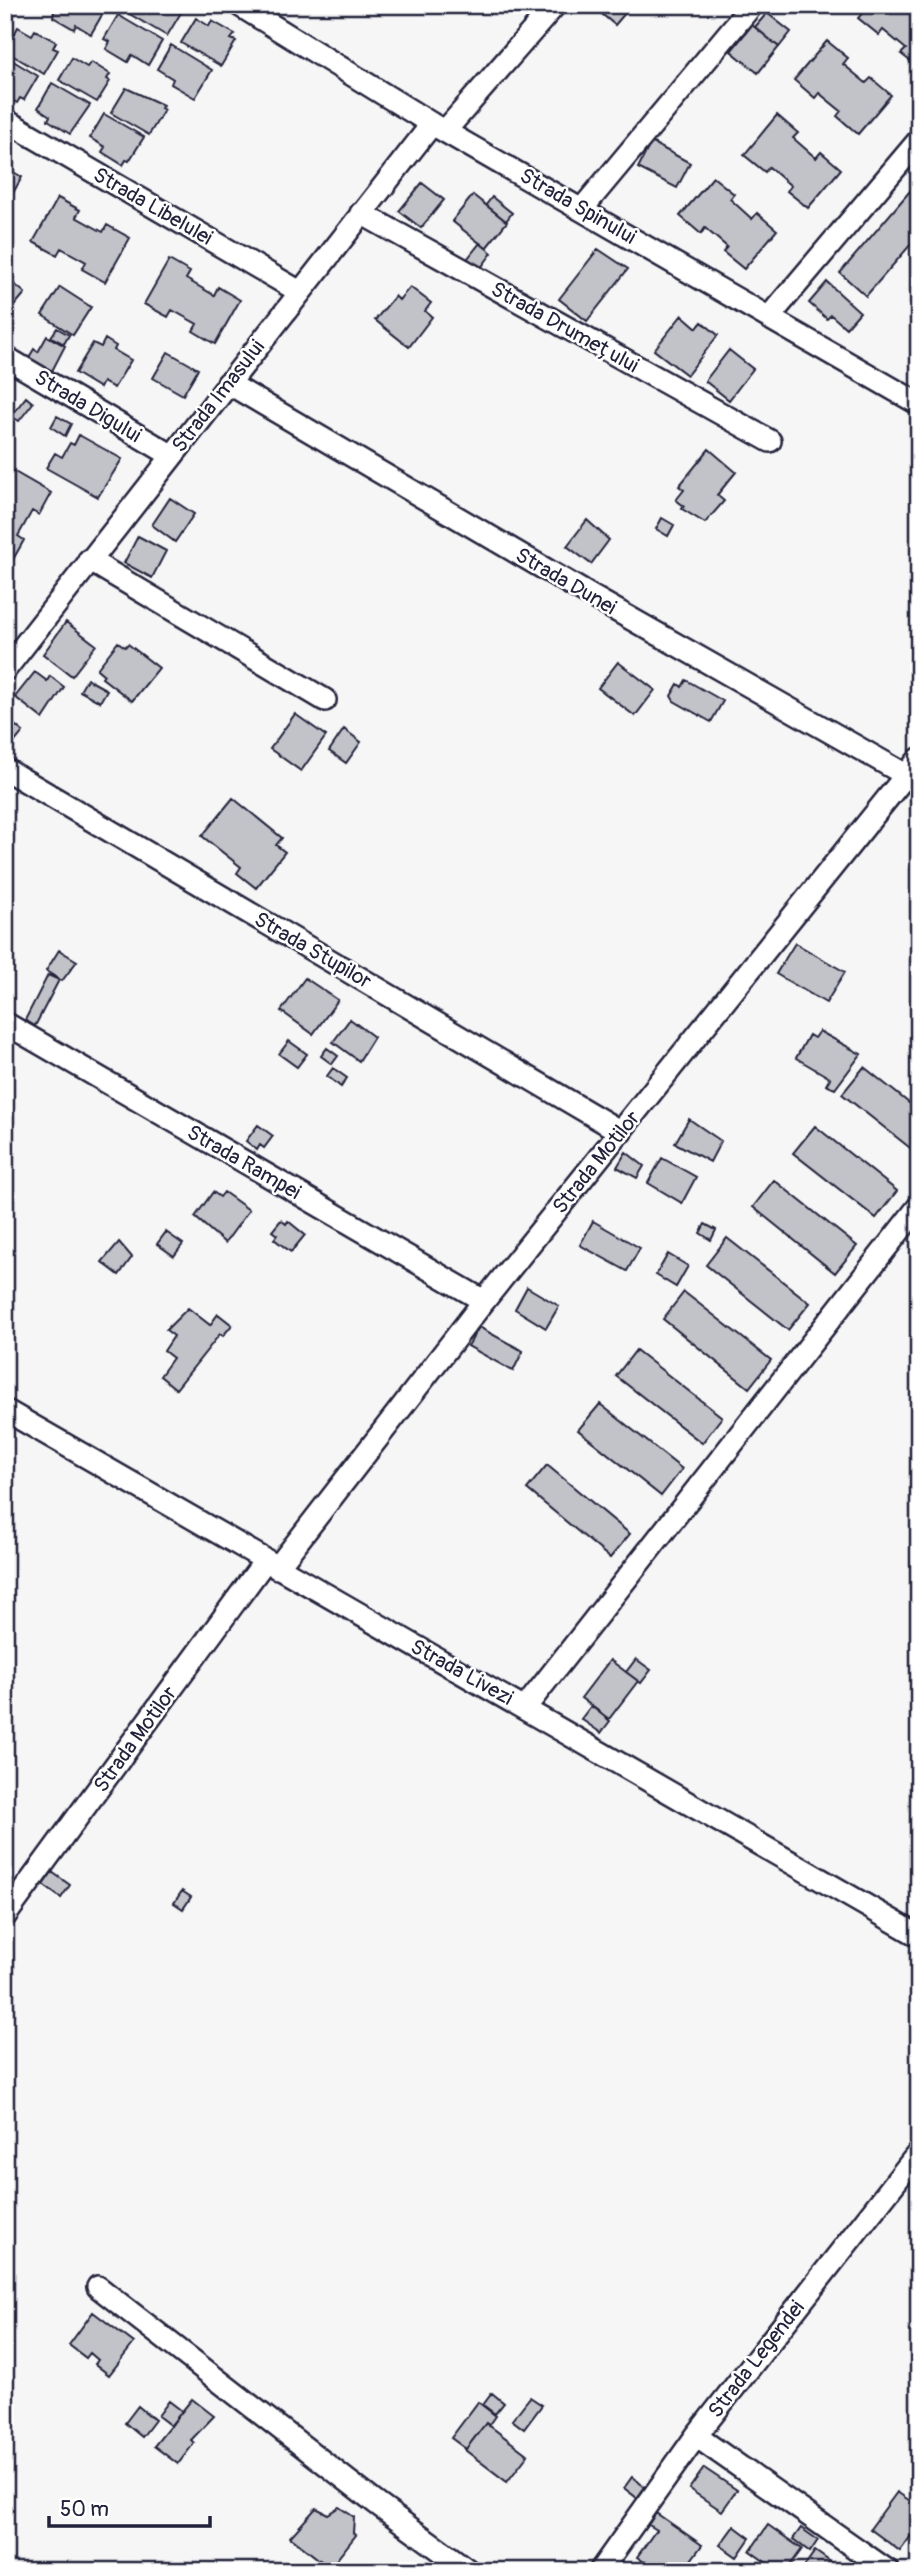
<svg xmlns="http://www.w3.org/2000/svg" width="924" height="2576" font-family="Pangolin,sans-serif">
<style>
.building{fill:#c2c2c9;stroke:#22223b;stroke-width:2}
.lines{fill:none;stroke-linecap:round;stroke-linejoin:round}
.minor-casing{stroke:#22223b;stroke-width:26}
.minor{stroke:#fff;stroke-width:21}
.labels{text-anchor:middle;stroke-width:5;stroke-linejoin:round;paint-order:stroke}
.street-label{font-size:21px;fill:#22223b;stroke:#fff}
</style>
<rect width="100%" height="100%" fill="#f6f6f7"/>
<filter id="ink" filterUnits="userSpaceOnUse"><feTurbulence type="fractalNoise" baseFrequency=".0143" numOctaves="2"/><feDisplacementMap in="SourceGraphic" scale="14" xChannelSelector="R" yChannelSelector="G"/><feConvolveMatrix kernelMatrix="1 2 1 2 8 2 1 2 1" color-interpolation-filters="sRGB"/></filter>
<g filter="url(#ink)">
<path class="building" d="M55 5H102L106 8 91 34 76 25 74 29 53 17Z
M131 5H171L182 11 167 36 126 12Z
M591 5H632L615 25Z
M869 5H912L919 11V68L901 54 906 49 883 30 879 35 858 18Z
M767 13 791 32 779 47 755 27Z
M118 15 162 41 148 65 132 55 128 62 106 49 110 42 104 39Z
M196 18 209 26 212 21 235 34 231 39 236 41 221 66 181 43Z
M752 25 779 47 758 73 731 51Z
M18 27 32 35 35 30 56 42 53 48 58 50 44 74 5 51Z
M827 41 848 58 843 64 866 83 871 78 891 95 858 134 837 116 841 111 819 93 815 98 794 80Z
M171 45 212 70 195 98 171 84 173 79 157 69Z
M5 56 38 76 24 100 20 98 17 103 5 96Z
M72 58 87 67 91 62 110 74 107 79 110 81 97 102 59 80Z
M52 83 90 105 70 134 48 120 50 116 38 108Z
M126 88 163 105 161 108 164 110 149 135 111 113Z
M104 114 144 137 129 161 126 160 123 165 102 152 105 147 90 138Z
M777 115 798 133 793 138 816 158 821 152 841 169 808 208 787 191 791 186 769 167 765 172 744 155Z
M651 142 690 163 677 188 638 168Z
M5 167 22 177 5 207Z
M713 177 734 194 730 199 752 219 757 213 777 230 744 269 723 252 727 247 705 228 701 234 680 216Z
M422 183 444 200 421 228 399 211Z
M910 191 919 199V235L866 296 840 273Z
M473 195 507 222 486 248 452 221Z
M492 197 512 213 506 221 486 205Z
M58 198 80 210 76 217 103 232 107 225 130 238 105 282 82 269 86 262 61 248 57 255 33 242Z
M480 243 492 253 477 273 464 263Z
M598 249 628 269 587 321 559 299Z
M169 260 190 272 186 279 214 295 218 287 240 300 215 344 193 331 197 324 172 310 168 317 144 304Z
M5 276 25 293 5 317Z
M827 282 860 312 846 328 831 315 827 319 809 303Z
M60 287 91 307 73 335 42 315Z
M410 287 431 303 425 311 432 317 409 347 375 320 395 296 399 300Z
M682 315 697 328 702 322 718 335 687 375 654 350Z
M57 328 69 335 64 344 51 337Z
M47 336 65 346 52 371 28 359 34 349 38 352Z
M105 339 116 346 114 350 131 360 114 388 103 382 100 388 75 373 93 343 101 347Z
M729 350 753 369 729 400 705 381Z
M168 352 198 369 183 395 153 378Z
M26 397 33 403 19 421 11 416Z
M57 416 71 424 65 436 51 427Z
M79 435 122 459 98 497 46 468 55 453 62 457 70 443 74 445Z
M709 449 736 472 717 495 724 501 705 523 682 509 684 506 676 500 684 490 679 486Z
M6 467 51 493 39 515 32 511 18 536 24 540 11 563 5 560Z
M170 498 194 514 175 542 152 525Z
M662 518 674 525 668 536 656 529Z
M587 520 609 540 591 564 567 546Z
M138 536 166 551 152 578 124 563Z
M66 622 96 645 72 676 43 654Z
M118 642 125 647 128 644 159 668 132 701 102 678 104 675 97 669Z
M618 662 655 690 635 716 598 688Z
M35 672 47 681 50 676 64 687 43 719 15 697Z
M87 679 107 690 100 702 80 691Z
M686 680 723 701 711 722 674 701 671 696 678 684 682 687Z
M295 714 326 736 301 771 270 749Z
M5 717 23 732 5 754Z
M344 729 361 742 346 763 329 751Z
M233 798 282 838 276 845 285 852 256 888 237 873 241 867 202 836Z
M795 943 845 972 826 1003 776 974Z
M59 950 77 961 62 981 46 971Z
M48 975 59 980 35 1026 25 1020Z
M305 978 338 1000 313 1034 281 1011Z
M350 1019 374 1037 359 1061 333 1042Z
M819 1031 861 1054 835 1089 826 1085 830 1078 796 1058 809 1035 814 1038Z
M289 1041 307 1054 297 1067 279 1054Z
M327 1048 338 1056 332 1064 321 1056Z
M864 1067 919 1111V1155L842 1094Z
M333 1068 347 1078 341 1087 327 1076Z
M689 1119 721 1141 710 1162 675 1143Z
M258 1125 273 1136 264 1148 260 1145 257 1150 246 1141Z
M815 1126 897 1191 876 1218 793 1153Z
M626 1152 644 1166 637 1178 617 1167Z
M662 1158 696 1177 682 1203 648 1183Z
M774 1180 857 1246 835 1273 753 1207Z
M213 1192 220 1197 224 1192 249 1210 225 1243 195 1217Z
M281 1220 286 1224 288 1221 305 1235 291 1252 274 1239 277 1235 272 1231Z
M593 1221 640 1248 627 1271 580 1245Z
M705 1224 716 1230 711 1240 700 1233Z
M166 1232 183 1244 174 1256 157 1244Z
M727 1238 810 1303 788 1330 706 1265Z
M119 1242 132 1257 119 1275 102 1262Z
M668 1254 688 1266 676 1287 656 1275Z
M527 1287 559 1306 546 1328 515 1309Z
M684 1292 771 1360 749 1388 663 1319Z
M188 1308 210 1325 218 1314 232 1325 223 1336 220 1334 176 1389 160 1376 173 1358 164 1351 174 1336 166 1330Z
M479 1327 523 1351 513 1371 468 1346Z
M636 1350 722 1417 702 1443 616 1376Z
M600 1404 682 1469 661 1496 578 1430Z
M547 1465 630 1534 610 1558 527 1489Z
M636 1659 651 1670 641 1683 626 1672Z
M610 1660 638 1681 609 1719 581 1698Z
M591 1706 610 1721 601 1733 581 1719Z
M52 1872 70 1885 61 1898 43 1885Z
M182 1891 191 1897 183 1909 174 1903Z
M93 2312 134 2343 109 2375 95 2364 98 2360 90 2353 86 2358 69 2345Z
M492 2393 504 2403 495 2414 483 2405Z
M530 2397 542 2405 524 2429 512 2420Z
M192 2399 214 2416 191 2440 194 2443 178 2464 154 2446Z
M169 2401 182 2411 171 2426 158 2416Z
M478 2402 496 2416 489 2426 486 2423 466 2449 451 2438Z
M138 2406 155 2420 142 2437 125 2423Z
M486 2423 528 2455 507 2482 465 2450Z
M704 2468 737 2490 722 2511 689 2489Z
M632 2477 645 2487 637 2498 624 2488Z
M897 2492 919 2507V2525L900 2551 870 2529Z
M339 2507 354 2517 353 2533 356 2535 330 2568 290 2537 316 2508 328 2514Z
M656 2513 702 2545 683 2571H657L637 2557 656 2530 648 2525Z
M768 2525 802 2549 786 2571H778L750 2551Z
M734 2526 750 2538 737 2557 720 2545Z
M801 2528 818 2540 810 2552 793 2539Z
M815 2551 839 2568 838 2571H801Z"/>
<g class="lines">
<defs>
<path id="minor" d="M239 5 432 124 919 404
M5 120 300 292
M445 131 555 5
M582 209 752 5
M361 213 770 441
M770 316 919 140
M5 357 171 455
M228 383 591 596 906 775
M89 560 325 700
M5 670 432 124
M5 769 621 1132
M5 1023 484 1301
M5 1410 919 1936
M277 1568 484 1301 919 759
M525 1708 919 1206
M5 1916 265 1561
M98 2287 376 2503 469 2571
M696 2436 888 2571
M600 2571 696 2436 919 2152"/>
</defs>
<use href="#minor" class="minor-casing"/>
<use href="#minor" class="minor"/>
</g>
</g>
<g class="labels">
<g class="street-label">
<text transform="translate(153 206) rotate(30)" y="7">Strada Libelulei</text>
<text transform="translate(578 206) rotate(30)" y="7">Strada Spinului</text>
<text transform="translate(565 327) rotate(29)" y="7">Strada Drumețului</text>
<text transform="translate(218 396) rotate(-52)" y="7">Strada Imasului</text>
<text transform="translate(88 406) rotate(31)" y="7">Strada Digului</text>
<text transform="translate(566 581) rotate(30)" y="7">Strada Dunei</text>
<text transform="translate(313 950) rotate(30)" y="7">Strada Stupilor</text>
<text transform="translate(244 1162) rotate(30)" y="7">Strada Rampei</text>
<text transform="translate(596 1162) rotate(-51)" y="7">Strada Motilor</text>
<text transform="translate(462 1672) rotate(29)" y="7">Strada Livezi</text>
<text transform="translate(135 1739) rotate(-54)" y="7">Strada Motilor</text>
<text transform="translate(756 2359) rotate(-52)" y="7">Strada Legendei</text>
</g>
</g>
<rect width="924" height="2576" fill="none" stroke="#fff" stroke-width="28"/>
<rect x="14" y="14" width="896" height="2548" fill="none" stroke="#22223b" stroke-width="2.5" filter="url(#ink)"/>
<path d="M49 2516v10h161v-10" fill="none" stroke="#22223b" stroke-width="3.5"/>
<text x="60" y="2516" font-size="21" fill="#22223b" stroke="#ffffff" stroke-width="5" paint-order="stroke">50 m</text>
</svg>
